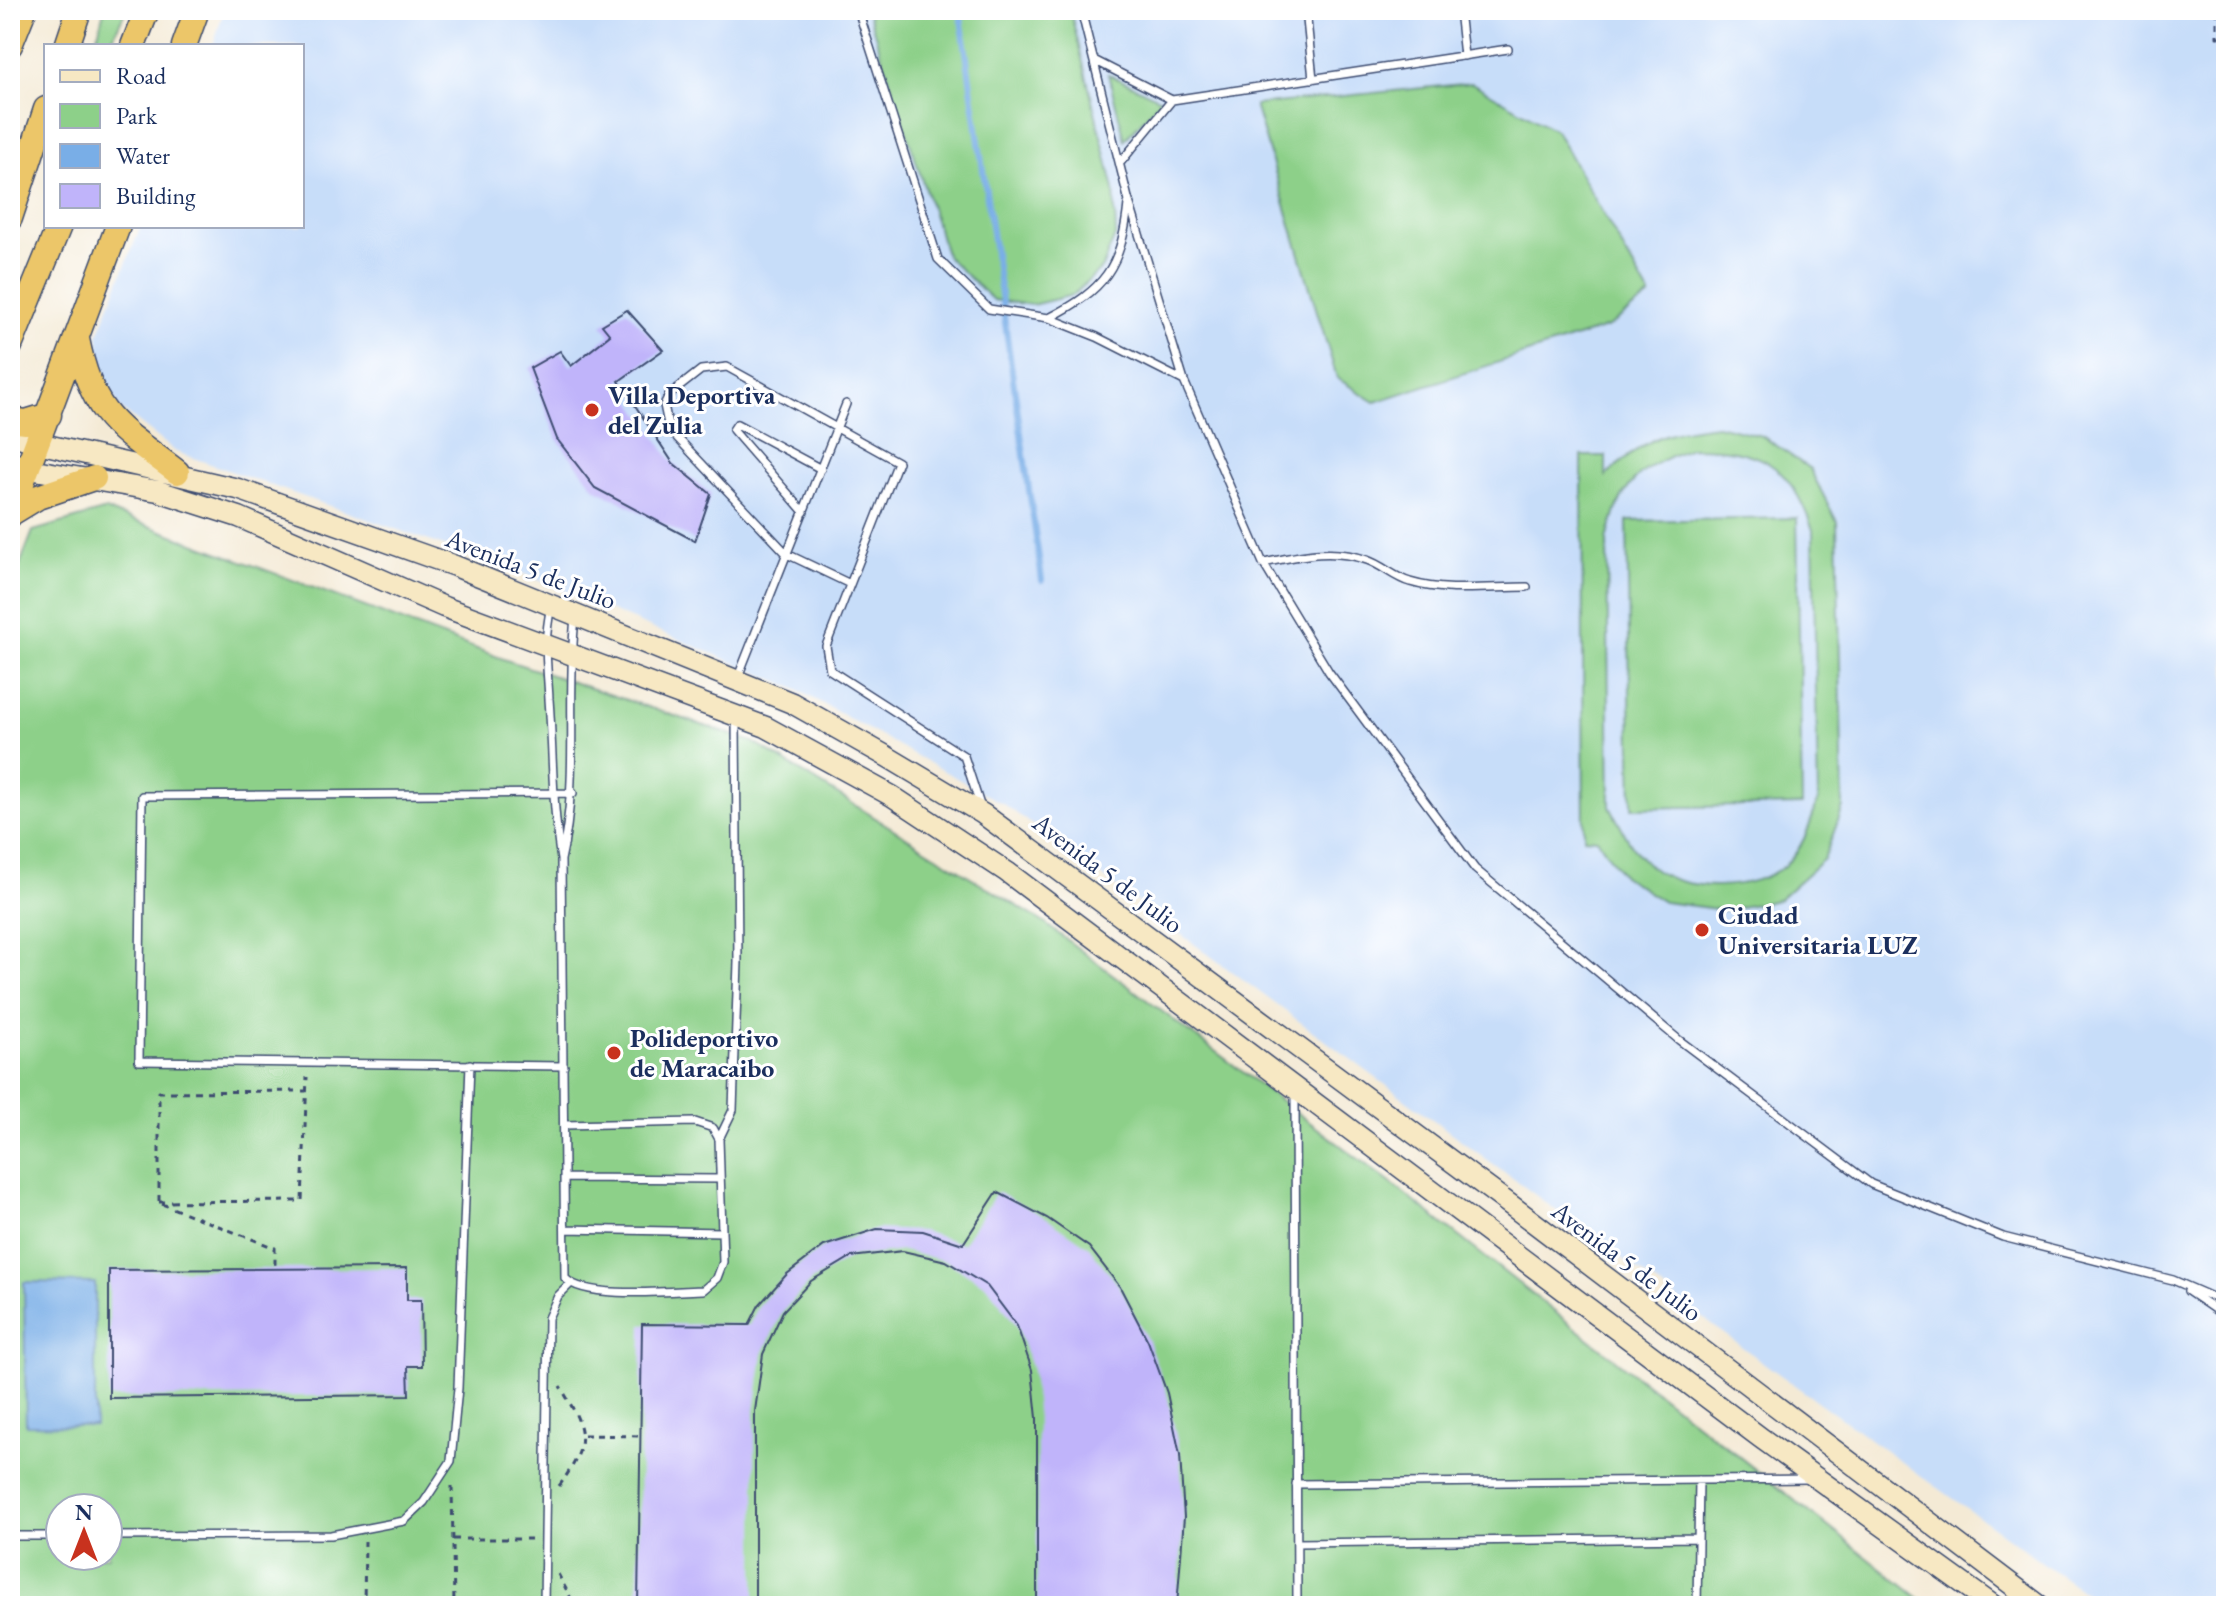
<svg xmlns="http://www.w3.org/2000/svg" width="2236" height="1616" font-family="'EB Garamond',serif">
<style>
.built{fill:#c7ddf9}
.green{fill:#8dd089;stroke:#548074;stroke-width:2;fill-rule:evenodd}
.water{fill:#79aee7;stroke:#4a6ea2;stroke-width:2}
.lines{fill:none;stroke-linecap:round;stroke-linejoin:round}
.stream{stroke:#79aee7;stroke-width:6}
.building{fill:#c0b4fa}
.service-casing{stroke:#3c4b70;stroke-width:10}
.secondary-casing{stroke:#3c4b70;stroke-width:23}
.trunk-casing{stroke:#3c4b70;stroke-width:27}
.path{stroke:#3c4b70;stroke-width:3;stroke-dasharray:6 6;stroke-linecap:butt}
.service{stroke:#fff;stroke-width:7}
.secondary{stroke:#f7e8c3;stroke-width:20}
.trunk{stroke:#ecc669;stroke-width:24}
.poi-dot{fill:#c8321e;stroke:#fff;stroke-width:3}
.labels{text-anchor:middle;stroke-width:6;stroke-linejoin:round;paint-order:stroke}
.poi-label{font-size:26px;font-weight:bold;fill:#1b2f5e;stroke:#fff;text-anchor:start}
.street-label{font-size:26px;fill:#1b2f5e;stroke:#fff}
</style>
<rect width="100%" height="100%" fill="#fff"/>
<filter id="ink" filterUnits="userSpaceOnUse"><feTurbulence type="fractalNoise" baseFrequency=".0125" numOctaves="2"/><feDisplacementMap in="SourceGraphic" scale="16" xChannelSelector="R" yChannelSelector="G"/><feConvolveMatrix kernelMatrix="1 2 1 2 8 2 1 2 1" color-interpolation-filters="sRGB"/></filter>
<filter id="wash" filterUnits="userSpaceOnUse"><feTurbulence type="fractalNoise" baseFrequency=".006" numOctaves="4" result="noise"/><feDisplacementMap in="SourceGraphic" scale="32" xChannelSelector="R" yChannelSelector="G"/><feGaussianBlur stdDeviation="1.8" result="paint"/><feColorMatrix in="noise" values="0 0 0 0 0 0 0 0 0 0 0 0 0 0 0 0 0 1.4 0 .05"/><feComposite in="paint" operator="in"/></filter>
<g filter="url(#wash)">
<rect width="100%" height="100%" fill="#f4ead5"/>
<path class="built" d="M224 10H2226V1606H2103L1772 1369 1005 805 794 688 526 575 176 452 120 408 100 371 98 334 141 226H302V46H213Z"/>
<path class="green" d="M104 10H126L109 46H95Z
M867 10H1070L1114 189 1116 234 1102 268 1073 295 1032 305 993 300 947 257Z
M1108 74 1161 99 1125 140Z
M1472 83 1556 131 1650 296 1608 327 1375 402 1337 378 1255 105Z
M1717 425 1762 436 1810 469 1837 522 1843 807 1824 859 1778 900 1724 910 1664 902 1623 876 1597 839 1584 838 1582 456H1606V476C1646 438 1663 431 1717 425ZM1690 448C1760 448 1789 462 1813 530L1818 800C1810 824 1804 848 1785 865 1754 892 1683 893 1651 867 1632 852 1622 828 1610 807L1607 540C1621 485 1636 469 1690 448Z
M106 510 509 661 753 742 1043 922 1392 1184 1924 1602 1922 1606H10V590L33 531ZM60 1508H108V1556H60Z
M1797 518 1802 805 1632 808 1627 521Z"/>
<path class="water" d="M24 1282 95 1283V1426L26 1425Z"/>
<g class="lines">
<path class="stream" d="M960 10 1042 580"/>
</g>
<g id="blocks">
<path class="building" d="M627 310 663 350 619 381 673 463 711 494 695 541 595 488 557 439 530 368 560 351 571 366 610 335 602 325Z
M997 1192 1047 1218 1089 1247 1120 1287 1148 1341 1167 1393 1180 1455 1184 1517 1177 1606H1037V1418L1032 1370 1017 1326 987 1286 946 1261 903 1251 851 1257 811 1281 783 1311 763 1354 755 1411V1606H638L642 1324 749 1325 759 1305 787 1274 824 1246 877 1229 923 1231 963 1244Z
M407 1268V1300H421L422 1366H408L409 1395 109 1398V1270Z"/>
</g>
</g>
<g filter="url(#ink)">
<use href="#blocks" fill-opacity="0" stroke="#3c4b70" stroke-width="2"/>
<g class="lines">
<defs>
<path id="service" d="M858 10 938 259 989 309 1049 318 1097 337 1184 381 1263 563 1329 672 1475 869 1679 1040 1871 1184 2003 1237 2173 1280 2226 1303
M1081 10 1128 198 1184 381
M1306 10 1313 79
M1459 10 1464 56
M1094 60 1172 100 1508 49
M1120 163 1172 100
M1049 318C1104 290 1122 267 1128 204
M804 512 733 430 737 424 821 469
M1263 563C1298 556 1332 547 1367 560 1382 565 1395 578 1410 582 1446 593 1490 587 1527 587
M850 584 787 554 669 429 664 405 669 395 701 370 727 367 898 462 826 646 830 670 964 756 981 808
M551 606C543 645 547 660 549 699 553 753 552 806 561 860 580 777 566 701 575 618
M738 677 846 404
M561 860 565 1278C584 1300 673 1291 703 1290L717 1278 723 1262 719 1139 713 1128 695 1122 565 1125
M564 1066 139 1061 142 796 573 793
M1295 1095 1297 1606
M719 1139 733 1110 738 962 736 721
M565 1178 720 1179
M565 1229 722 1232
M2188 1291 2226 1317
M1296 1484 1810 1479
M10 1536H60
M108 1536 331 1535 404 1521 424 1502 451 1461 458 1388 470 1064
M1297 1543 1698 1538
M544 1606 548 1318 558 1296 570 1284
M1581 1606 1697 1604
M1697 1606 1699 1480"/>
<path id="secondary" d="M10 434 38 443 238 489 455 566 792 703 886 756 983 814 1512 1206 2040 1606
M10 462 29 469 158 491 239 517 444 607 766 727 892 796 1007 872 1761 1438 1994 1606"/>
<path id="trunk" d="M10 45 24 10
M67 46 79 10
M133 46 147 10
M184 46 197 10
M10 218 46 109
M77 339C92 417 118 427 177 472
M10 346 59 226
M10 420 26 422 49 415
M10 514 38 497 94 478
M10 515 118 226"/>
</defs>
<use href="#service" class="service-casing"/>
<use href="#secondary" class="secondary-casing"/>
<use href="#trunk" class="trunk-casing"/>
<path class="path" d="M2217 10V37H2226
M159 1201V1092L306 1091
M159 1202 302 1201 307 1077
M162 1204 275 1248V1265
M584 1435 640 1436
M452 1486 454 1606
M559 1486C591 1442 587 1431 560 1386
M453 1539H533
M558 1574 575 1606
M364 1606 365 1541"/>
<use href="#service" class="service"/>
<use href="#secondary" class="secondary"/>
<use href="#trunk" class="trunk"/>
</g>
</g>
<g class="poi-dot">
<circle cx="592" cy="410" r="8"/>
<circle cx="1702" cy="930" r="8"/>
<circle cx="614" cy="1053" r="8"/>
</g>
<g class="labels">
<g class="poi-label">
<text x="608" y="404">Villa Deportiva<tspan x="608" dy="30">del Zulia</tspan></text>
<text x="1718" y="924">Ciudad<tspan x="1718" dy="30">Universitaria LUZ</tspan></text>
<text x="630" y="1047">Polideportivo<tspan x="630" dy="30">de Maracaibo</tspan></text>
</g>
<g class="street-label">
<text transform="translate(531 569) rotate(21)" y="9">Avenida 5 de Julio</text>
<text transform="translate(1108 873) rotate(37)" y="9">Avenida 5 de Julio</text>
<text transform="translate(1627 1261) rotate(37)" y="9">Avenida 5 de Julio</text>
</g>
</g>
<rect width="2236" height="1616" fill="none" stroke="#fff" stroke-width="40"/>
<rect x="44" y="44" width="260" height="184" fill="#ffffff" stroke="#a4acbf" stroke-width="2"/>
<rect x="60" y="70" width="40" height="12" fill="#f7e8c3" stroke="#a4acbf" stroke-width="2"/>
<text x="116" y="84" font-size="24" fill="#1b2f5e">Road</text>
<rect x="60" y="104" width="40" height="24" fill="#8dd089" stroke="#a4acbf" stroke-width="2"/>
<text x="116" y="124" font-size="24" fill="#1b2f5e">Park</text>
<rect x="60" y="144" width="40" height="24" fill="#79aee7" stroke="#a4acbf" stroke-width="2"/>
<text x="116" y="164" font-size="24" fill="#1b2f5e">Water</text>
<rect x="60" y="184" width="40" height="24" fill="#c0b4fa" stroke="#a4acbf" stroke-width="2"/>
<text x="116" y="204" font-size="24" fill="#1b2f5e">Building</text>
<g transform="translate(84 1532)"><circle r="38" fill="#ffffff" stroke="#a4acbf" stroke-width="2"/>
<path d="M0-6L14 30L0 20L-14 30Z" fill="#c8321e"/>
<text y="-12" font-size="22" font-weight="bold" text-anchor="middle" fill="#1b2f5e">N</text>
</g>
</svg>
